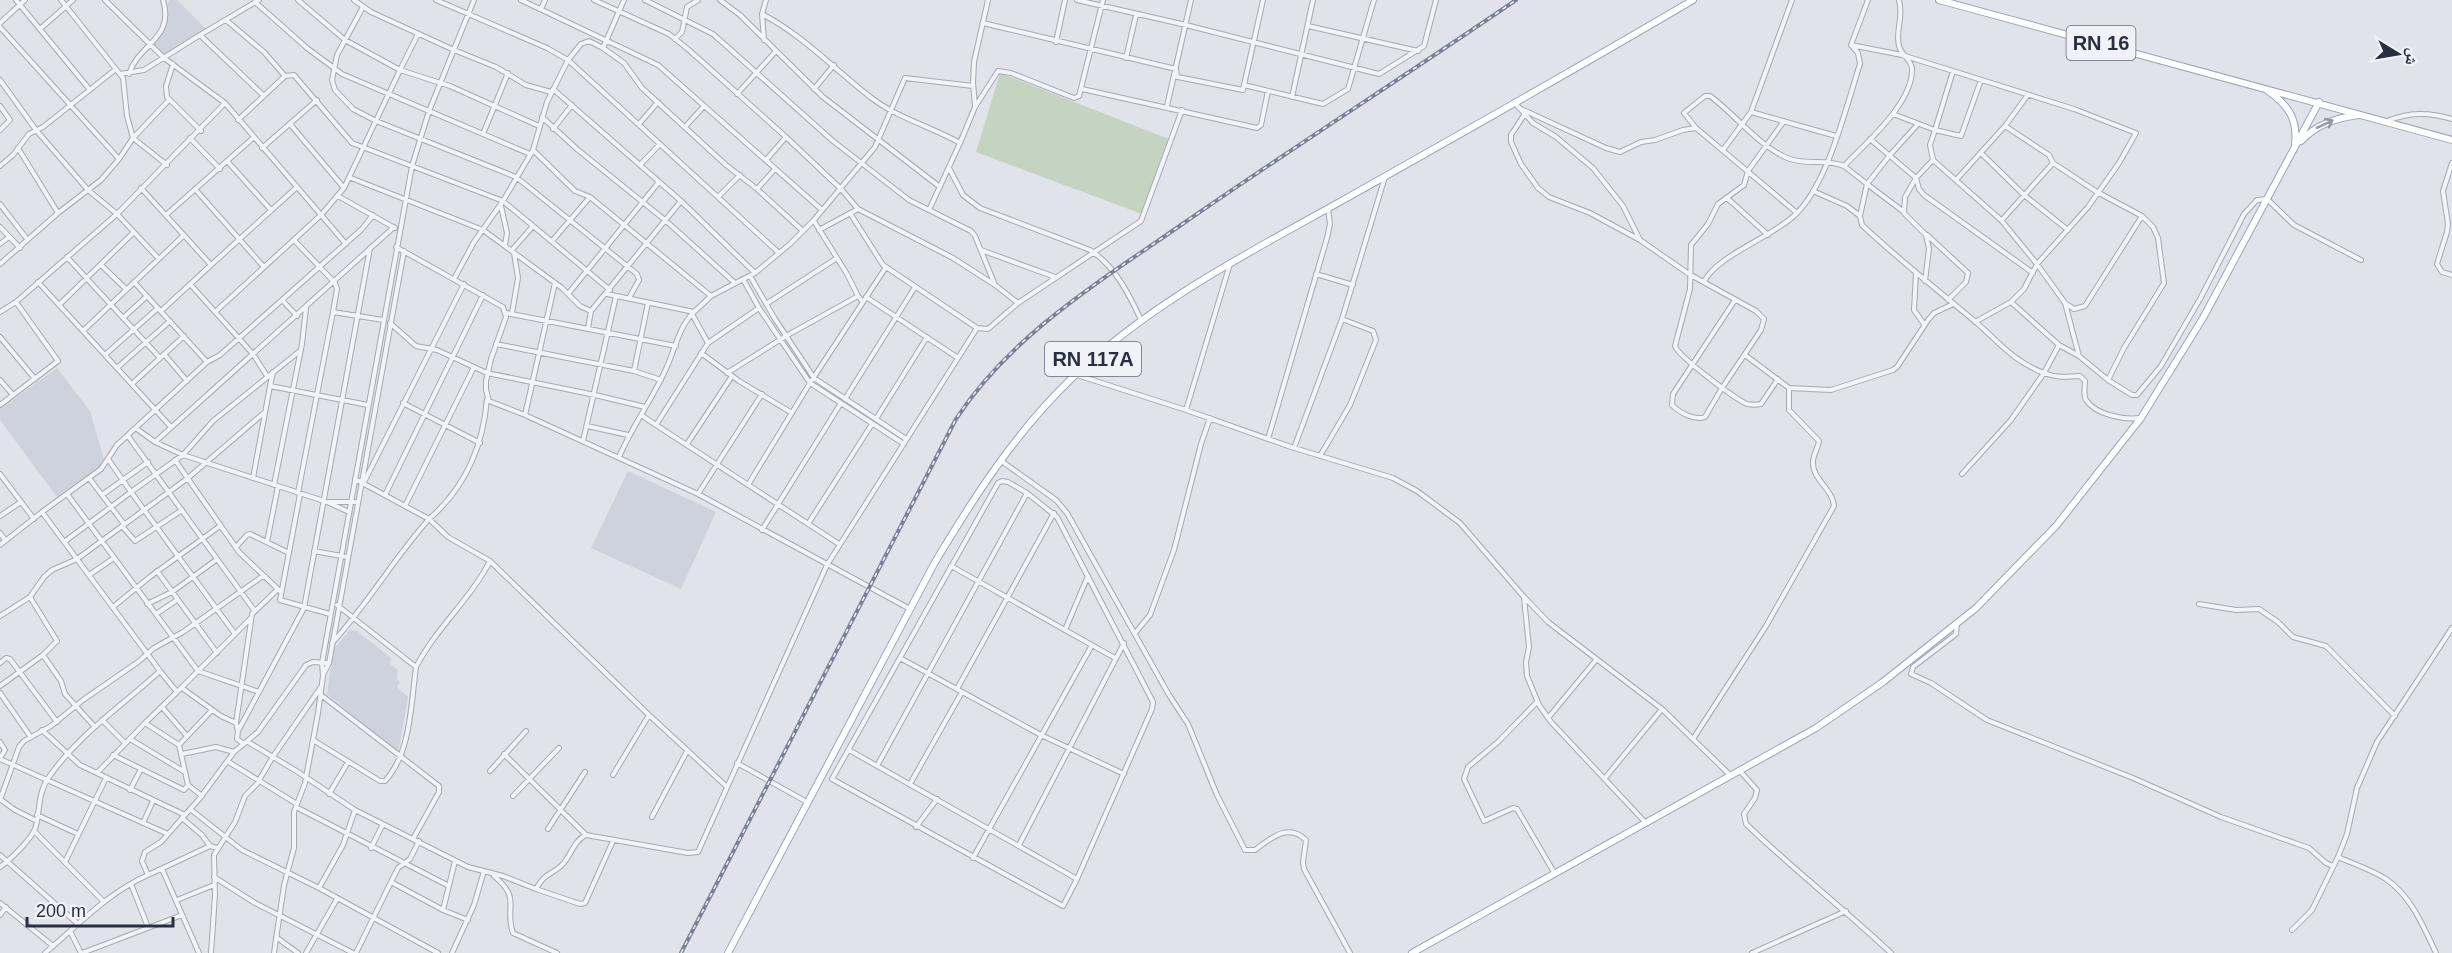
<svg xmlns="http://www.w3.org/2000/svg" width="2452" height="953" font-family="Helvetica,'Noto Naskh Arabic',sans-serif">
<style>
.built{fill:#ced2dc}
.green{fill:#c4d4c1}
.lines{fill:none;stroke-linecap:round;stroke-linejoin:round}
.street-casing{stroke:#a5a9b4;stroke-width:6}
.primary-casing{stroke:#9fa6b6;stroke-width:8}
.street{stroke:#f3f4f8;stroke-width:4}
.primary{stroke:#fff;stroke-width:6}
.rail-casing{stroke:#798194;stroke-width:4}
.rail{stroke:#f0f2f7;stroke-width:1.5;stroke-dasharray:4.5;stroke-linecap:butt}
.oneway{stroke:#9497a0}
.labels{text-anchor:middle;stroke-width:4.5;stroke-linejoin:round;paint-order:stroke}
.shield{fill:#f0f2f7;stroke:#646a78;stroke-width:1.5}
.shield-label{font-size:20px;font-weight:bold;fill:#282f42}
</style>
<rect width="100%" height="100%" fill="#e0e3ea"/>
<path class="built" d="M170 0H177L206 29 164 55 154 44 166 26 167 6Z
M57 368 90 411 105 463 57 497 0 420V409Z
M628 471 716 512 681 589 591 548Z
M352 630 357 631 391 658 390 664 398 670 397 679 400 682 397 687 408 697 398 753 327 694 333 650 349 631Z"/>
<path class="green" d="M1000 73 1169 139 1142 214 976 152Z"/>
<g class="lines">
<defs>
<path id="street" d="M16 0 90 90
M61 0 123 78 127 116 133 138 167 165
M105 0 164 58 225 103 346 244
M298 0 345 40 400 70 418 34
M354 0 371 12 454 50 496 67 526 85 551 92
M436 0 547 48 568 60 779 253
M521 0 658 65 822 210
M594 0 669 34 689 50 786 137 841 189 858 209 953 258 995 285
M645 0 713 34 833 141 909 200 971 231 975 236 995 285 1018 303
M720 0 740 15 823 97 940 187
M766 0 762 14C804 36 835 70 873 99 898 118 932 127 960 143L929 210
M1077 0 1186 25 1379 74 1424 46 1436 0
M1792 0 1751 112 1836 136
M255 2 307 48 342 74 530 154
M363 7 337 55 332 80 335 90 353 109 376 121 516 177 637 274 639 280 629 298
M541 9 545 0
M762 14 764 40
M226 20 264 52 285 76
M0 23 25 0
M983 23 1176 69 1177 77 1183 78 1243 90 1244 85 1323 104 1348 89 1374 0
M1308 26 1418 51
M0 27 119 159
M40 29 73 0
M200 35 264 96
M675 39 682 32 687 7 698 0
M1056 42 1065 0
M1851 45 1902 55 2074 109 2136 133 2119 163 2088 207 2037 264 2024 289 2011 302 1975 322
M603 48 624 0
M1126 58 1136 15
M173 64 166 86 167 97 201 131
M1953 71 1935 130 1961 136 1981 80
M120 74 144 70 200 35 259 0
M129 74C138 44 175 39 163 0
M0 80 36 130 88 190 117 214 158 258
M1244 85 1263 0
M553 89 681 201 591 311 588 328
M814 89 834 65
M1082 89 1257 128 1261 125 1268 91
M737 94 776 51
M1292 97 1313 0
M1515 103 1533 123 1556 137 1593 168 1623 206 1640 240 1689 274 1756 311 1764 319 1761 330 1722 388 1705 417C1695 421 1680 413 1672 405L1673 394 1735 300
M0 106 10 120 0 130
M975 106 973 83 974 62 988 0
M1167 106 1191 0
M1519 108 1606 148 1620 152 1641 142 1655 140 1683 130 1695 128
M1893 114 1935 130 1930 145 1933 160 1916 178 1919 189 1924 195 2033 273
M1524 115 1511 135V142L1521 164 1538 188 1549 197 1590 213 1640 240
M542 117 578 150 665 220 735 283
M238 120 285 76 294 75 352 143 503 201 610 290
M2387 121C2410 112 2428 112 2452 119
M290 124 344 188
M639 124 658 102
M2005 126 2049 155 2053 163 2097 192 2142 216 2153 227 2158 238 2164 283 2124 348 2108 380
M685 127 704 106
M553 129 572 105
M483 134 508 73
M190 138 220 169
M1870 139 1916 178 1905 197 1904 213 1926 235 1929 249 1925 281
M960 143 975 107 998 71 1011 73 1074 98 1079 96 1103 0
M18 148 58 213
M262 148 317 100
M533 150 575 191 590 197 711 296
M1723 150 1751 112
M1981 153 2024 195 2068 230
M766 160 786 137
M1933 160 2001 220 2037 264 2065 303 2079 356
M228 162 271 210
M2452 163 2443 191 2448 224 2447 232 2437 264 2442 272 2452 275
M640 165 660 144
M0 166 13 155 29 134 43 127 116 69
M1844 166 1867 184 1860 216 1862 225C1899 260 1939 291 1978 324 2001 344 2013 361 2044 373 2056 378 2067 377 2080 376L2085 381C2085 387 2083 395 2086 400 2096 415 2124 420 2140 418
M949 168 963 195 980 208 1090 250C1115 266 1129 294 1141 320
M351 178 483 230 562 288 580 306 591 311
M1956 180 2005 126 2027 96
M141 188 211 265 161 311
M195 189 263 266
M757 189 775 169
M1813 191 1847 206 1860 216
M338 196 395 228
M719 196 740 175
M1727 198 1768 235
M681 201 755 273
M0 204 27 239
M501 206 507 233 505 245
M1904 212 1867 184 1890 155 1918 124
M850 213 883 265 977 328 988 329 1018 303 1141 221 1182 110
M1797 213 1696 128 1684 113 1705 96H1710C1735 114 1761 149 1790 159 1808 165 1825 159 1844 166 1866 143 1913 103 1912 69 1912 60 1901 55 1899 46 1895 29 1904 19 1899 0
M166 215 253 138
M2002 220 2053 163
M814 221 847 274 858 296 863 302
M0 227 20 248
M819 230 858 209
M1927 235 1968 273 1966 282 1948 300
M294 240 335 283 337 289 333 312
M552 241 590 197
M0 244 9 237
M396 247 503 307 506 317 491 359 486 381V390L489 401 525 415 698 494 910 609
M512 250 533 226
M981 250 1055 277
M67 257 160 358
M0 264 58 213 101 180 119 159 133 138 169 100
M101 265 126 289
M211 265 297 187
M1916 273 1914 310 1924 324
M1316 274 1353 285
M750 276 775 319 814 378 906 439
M454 279 474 242 503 201 533 150 547 102 568 60 581 44 589 41 603 48 624 63 642 88 726 165 757 189 803 231
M743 279 759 308 810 383 904 444
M38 282 171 427
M134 282 207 362
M1704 282C1716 256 1772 237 1795 215 1828 184 1846 107 1860 64L1858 53 1851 45 1868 0
M190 284 253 354 267 376
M568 294 659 182
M607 294 694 312 711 296 755 273 790 244 814 220 875 147 905 78 973 86
M866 297 958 358
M282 300 297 316
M2011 302 2059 345 2079 356 2108 380 2132 395H2137L2161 366 2200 299 2244 214 2257 200 2267 199 2294 225 2361 260
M2065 303 2074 309 2085 306 2142 216
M60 304 133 233
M766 304 837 258
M0 312 16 302 117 214 225 103
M215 312 321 215 344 188 400 70 450 86 539 126
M506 313 676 346
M512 313 518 278 514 253
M692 314 708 343
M123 318 147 296
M390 323 416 346 437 350 487 373 595 395 645 407
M84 330 184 235
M0 337 35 379
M496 344 634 371 661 380
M701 353 739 381 792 413
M106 354 158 308
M164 354 187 381
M1745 355 1789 388 1831 390 1893 370 1897 367 1928 320 1934 313 1953 304
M118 367 170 321
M634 371 648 303
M727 373 786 336 858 296
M1077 375 1186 410 1291 447 1393 478 1417 491 1460 523 1524 597 1548 622 1662 709 1730 775
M1778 379 1761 404C1756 405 1752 405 1747 404 1735 399 1678 356 1675 346L1690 289 1691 245 1708 224 1718 204 1744 185 1748 171 1784 121
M0 380 13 395
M133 383 184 336
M270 386 273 372
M845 399 915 287
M403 403 480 443
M0 405 58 361 16 302
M1186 410 1230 264
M525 415 555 283
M641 415 656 425 708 343 759 308
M876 419 927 337
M656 425 839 544
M587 426 628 435
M137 429 155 442 183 455 327 502
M128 436 254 610
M1268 439 1327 238 1330 224 1328 209
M583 441 616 296
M155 442 394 227
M687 444 732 376
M1294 448 1342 319 1385 177
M1320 456 1350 405 1376 340 1373 331 1342 319
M619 457C632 427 651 401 665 371 674 353 678 328 693 313
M108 459 131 492 183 455 213 421 301 350
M175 460 239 552 281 592
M1000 460 1056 500 1067 513 1169 695 1188 724 1217 795 1245 850H1255C1270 839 1288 822 1306 840L1303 862 1304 869 1350 953
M0 474 34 519
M1962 474 2011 420 2044 373 2059 345
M89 478 124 524
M253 478 270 386 368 405
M355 479 429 519C465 488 483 446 487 399
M1002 481 1008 482 1027 493 1057 517 1153 702 1152 709 1077 879 1063 906 832 779 998 483Z
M363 484 464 284
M274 485 302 344 306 308
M748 485 810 383 886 267
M298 493 333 312 383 320
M67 494 198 671 259 692
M300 494 280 600 330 614
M698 494 762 394
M102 495 148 462
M385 495 483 295
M405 506 474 367
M349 512 327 502H357
M0 516 21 502
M808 524 872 424
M122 526 135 541 182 510
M762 530 841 403
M0 533 5 540
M64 542 131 492 235 634
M267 542 278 486
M0 545 42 512
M236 547 247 535 250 534 289 553
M314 551 347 557
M951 566 1115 658
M157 571 217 653
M89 575 114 558
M1524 598 1529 647 1526 662 1527 676 1539 705 1551 722 1645 822
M147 604 172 592 216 560
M2199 604 2236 610 2259 609 2278 622 2293 637 2326 646 2395 716
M113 607 151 576 220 526
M156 614 177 600
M0 616 30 597 44 577 52 570 77 559 188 478 265 412
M1957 624 1956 634 1913 667 1911 674 1931 683 1987 720 2133 778 2221 817 2309 848 2326 863 2333 866
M1065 630 1088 576
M1136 632 1150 615 1174 550 1201 444 1210 418
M332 643C368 604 394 558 429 519L448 537 490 561 649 715 726 786
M43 655 61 681 65 694 94 726
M900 658 1041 735 1124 774
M0 663 6 658 10 659 57 722
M416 667C436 628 470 600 490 561
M160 671 177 692 251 618
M323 675 329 663 404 251
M0 686 43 655 57 641 30 597
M182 688 221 716 236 723
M957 689 1054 513
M0 693 30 736
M321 695 439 786V792L413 839
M1537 702 1498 742 1468 767 1464 779 1484 821 1513 808 1517 809 1555 874
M162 707 187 736
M1548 718 1596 660
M102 720 125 743
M145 723 177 692
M42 730 80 765 185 815
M238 731 236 723 252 614 277 590
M130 739 185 772
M1693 739 1766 626 1834 506C1833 490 1813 479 1813 464 1812 456 1818 449 1819 441L1789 410V388
M313 740 380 781H385C411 753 411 704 416 667L337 605
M0 742 5 750 0 758
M248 742 298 772 355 810 468 867 503 876 536 889C546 872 548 877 561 866 571 857 573 841 586 835L688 853 698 852 827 565 977 328
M244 744 237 739 238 731 304 608 370 248
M849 750 1077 879
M182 754 216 747 234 752
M504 754 586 835
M113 755 184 790 188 785
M0 759 168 834
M227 761 297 804
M737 763 807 802
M877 766 1027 493
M490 771 526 731
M1740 771 1757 790 1755 798 1744 814 1746 824C1793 869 1844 909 1891 953
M97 773 145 723 179 745
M613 775 649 715
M1605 778 1662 709
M910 784 962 692
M130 790 141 769
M329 794 348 762
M202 796 188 785 179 745 212 710
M513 796 559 748
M0 799 15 810 37 821
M0 800 19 747 24 741 51 726 83 700 138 662 154 648 183 632 263 576
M296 807 449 886
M190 809 242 850 319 888 343 845 355 810
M37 815 78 834
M652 817 687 751
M182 818 202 835 210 846
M143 823 153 801
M916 827 937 799
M548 829 585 772
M34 831 104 902
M419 841 410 859 398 868 391 882 443 910 468 920
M1019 845 1124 643
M217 848 210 846 148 875 142 861 145 852 161 842 200 798 234 752 258 732 306 665 313 662 329 663
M371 848 383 824
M0 855 78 924
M2338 857C2354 864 2372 870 2386 879 2412 897 2423 926 2436 953
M973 858 1092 645
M65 862 106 778
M0 867C10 860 33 838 36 826 40 809 38 792 49 777 79 734 122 706 160 671L42 512 101 469 117 445 207 362 220 355 362 229 373 215
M162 869 199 953
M494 876C522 899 504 907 513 933L557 953
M214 877 255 903 353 953
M131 884 148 927
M319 888 438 953
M536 889 580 904 585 903 613 841
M177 900 214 885
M0 903 53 946
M443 910 455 861
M0 915 6 907
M2292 930 2312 910 2338 857 2347 834 2357 788 2377 742 2452 628
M70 931 81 953
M276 937 298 953
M45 953C78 925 109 892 148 875
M82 953 182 915
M211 953 215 895 214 855 235 822 245 796 257 784 272 758 321 687
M274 953 284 885 294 848V812L305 783 318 713 323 676 322 663 412 166 429 111 474 0
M306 953 337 899
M356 953 391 882
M452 953 474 905 484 871
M1752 953 1846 911"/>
<path id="primary" d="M1939 0 2452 140
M2268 91C2288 105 2298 119 2295 144
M2301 141C2317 124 2336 118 2359 115
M728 953 934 564C974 497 1015 433 1071 379 1151 302 1250 252 1345 199 1462 133 1578 68 1693 0
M1412 953 1816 728 1883 682 1976 608 2056 526 2141 418 2203 318 2319 102"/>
</defs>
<use href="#street" class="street-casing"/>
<use href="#primary" class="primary-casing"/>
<use href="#street" class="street"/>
<use href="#primary" class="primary"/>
<defs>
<path id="rail" d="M681 953 956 419C1012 334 1099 282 1181 225 1292 148 1405 76 1516 0"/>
</defs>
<use href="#rail" class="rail-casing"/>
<use href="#rail" class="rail"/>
</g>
<defs><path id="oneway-shaft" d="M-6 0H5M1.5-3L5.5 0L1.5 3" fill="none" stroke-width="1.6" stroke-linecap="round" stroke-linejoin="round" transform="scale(1.5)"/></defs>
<use class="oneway" href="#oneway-shaft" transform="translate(2325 124) rotate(-25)"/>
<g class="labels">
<g class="shield">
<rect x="2066.5" y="26" width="69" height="34" rx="4.5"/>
<rect x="1045" y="342" width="96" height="34" rx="4.5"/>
</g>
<g class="shield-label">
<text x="2101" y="50">RN 16</text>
<text x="1093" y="366">RN 117A</text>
</g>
</g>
<g transform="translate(2398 54) rotate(101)" stroke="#f0f2f7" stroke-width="4.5" paint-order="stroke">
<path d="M0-4.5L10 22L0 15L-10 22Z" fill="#282f42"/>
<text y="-9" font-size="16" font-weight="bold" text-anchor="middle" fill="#282f42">ش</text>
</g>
<path d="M27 917v9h146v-9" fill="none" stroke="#282f42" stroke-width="3"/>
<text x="36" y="917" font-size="18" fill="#282f42" stroke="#f0f2f7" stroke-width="4.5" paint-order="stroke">200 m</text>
</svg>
